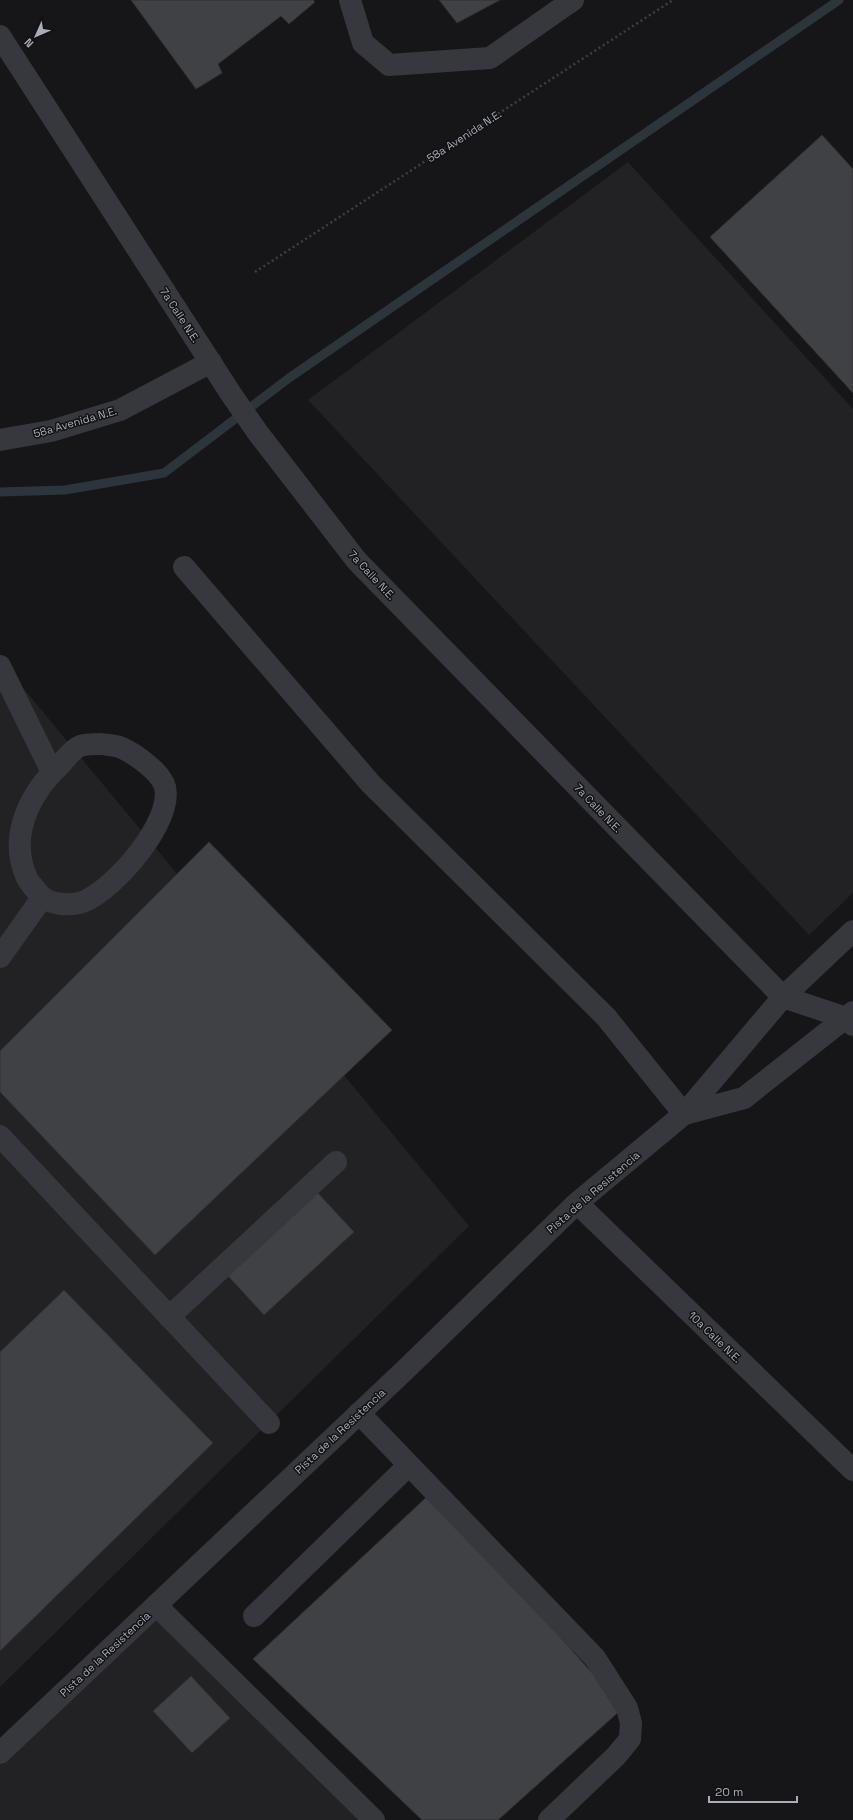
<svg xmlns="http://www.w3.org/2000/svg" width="853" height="1820" font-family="'Space Grotesk',sans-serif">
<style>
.built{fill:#222225}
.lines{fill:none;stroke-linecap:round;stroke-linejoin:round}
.stream{stroke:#2c353c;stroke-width:9}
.building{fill:#404145;stroke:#303034}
.path{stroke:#3d3f44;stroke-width:2.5;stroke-dasharray:2 3;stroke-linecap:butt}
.minor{stroke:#37383d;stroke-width:22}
.labels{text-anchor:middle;stroke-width:3;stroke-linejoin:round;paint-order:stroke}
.street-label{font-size:11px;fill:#a8adb8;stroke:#111113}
</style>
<rect width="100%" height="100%" fill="#161618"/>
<path class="built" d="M628 162 853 409V893L809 935 308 400Z
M0 660 469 1226 0 1687Z
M156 1605 384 1820H0V1762Z"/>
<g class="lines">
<path class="stream" d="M0 492 65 490 164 473 289 378 839 0"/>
</g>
<path class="building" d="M131 0H313L315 2 289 24 281 16 218 64 222 73 196 89Z
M439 0H500L457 23Z
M822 135 853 169V393L710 237Z
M209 842 392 1030 155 1255 0 1092V1051Z
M318 1193 354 1232 264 1315 228 1276Z
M64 1290 213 1443 0 1651V1352Z
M432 1492 623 1708 498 1820H422L253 1659Z
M191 1676 230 1718 192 1753 153 1711Z"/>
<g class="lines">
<path class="path" d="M255 272 673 0"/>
<path class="minor" d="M350 0 363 43 389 65 490 58 573 0
M0 36 231 394 258 433 357 561 783 997 846 1018 853 1025
M0 440 51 431 120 410 211 362
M184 567 371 784 606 1017 684 1114
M0 666 52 772
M101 744C107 745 116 745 122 748 135 754 161 772 165 787 173 822 116 887 85 901 71 907 48 905 38 893 35 888 29 883 27 878 8 837 29 794 60 765 65 759 73 749 80 746 86 744 95 744 101 744Z
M0 957 42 898
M684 1114 744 1098 853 1012
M0 1136 269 1423
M577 1203 853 1470
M169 1317 336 1162
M359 1413 595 1658 627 1708 631 1723 630 1739 616 1756 549 1820
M156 1605 374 1820
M254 1616 409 1465
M0 1753 405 1370 577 1203 684 1114 783 997 853 931"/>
</g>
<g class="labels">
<g class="street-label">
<text transform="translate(464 136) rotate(-33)" y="4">58a Avenida N.E.</text>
<text transform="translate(180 315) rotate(57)" y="4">7a Calle N.E.</text>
<text transform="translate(75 422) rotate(-16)" y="4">58a Avenida N.E.</text>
<text transform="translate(372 575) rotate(47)" y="4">7a Calle N.E.</text>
<text transform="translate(598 808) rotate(46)" y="4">7a Calle N.E.</text>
<text transform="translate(593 1192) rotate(-41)" y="4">Pista de la Resistencia</text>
<text transform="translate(715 1337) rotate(44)" y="4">10a Calle N.E.</text>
<text transform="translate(340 1431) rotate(-43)" y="4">Pista de la Resistencia</text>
<text transform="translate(105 1654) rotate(-43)" y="4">Pista de la Resistencia</text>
</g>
</g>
<g transform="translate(36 36) rotate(225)" stroke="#111113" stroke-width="3" paint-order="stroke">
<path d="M0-3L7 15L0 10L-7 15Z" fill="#a8adb8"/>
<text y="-6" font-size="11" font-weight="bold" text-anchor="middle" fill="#a8adb8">N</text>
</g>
<path d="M709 1796v6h88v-6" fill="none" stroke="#a8adb8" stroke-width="2"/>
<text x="715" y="1796" font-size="12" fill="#a8adb8" stroke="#111113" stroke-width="3" paint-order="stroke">20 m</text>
</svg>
